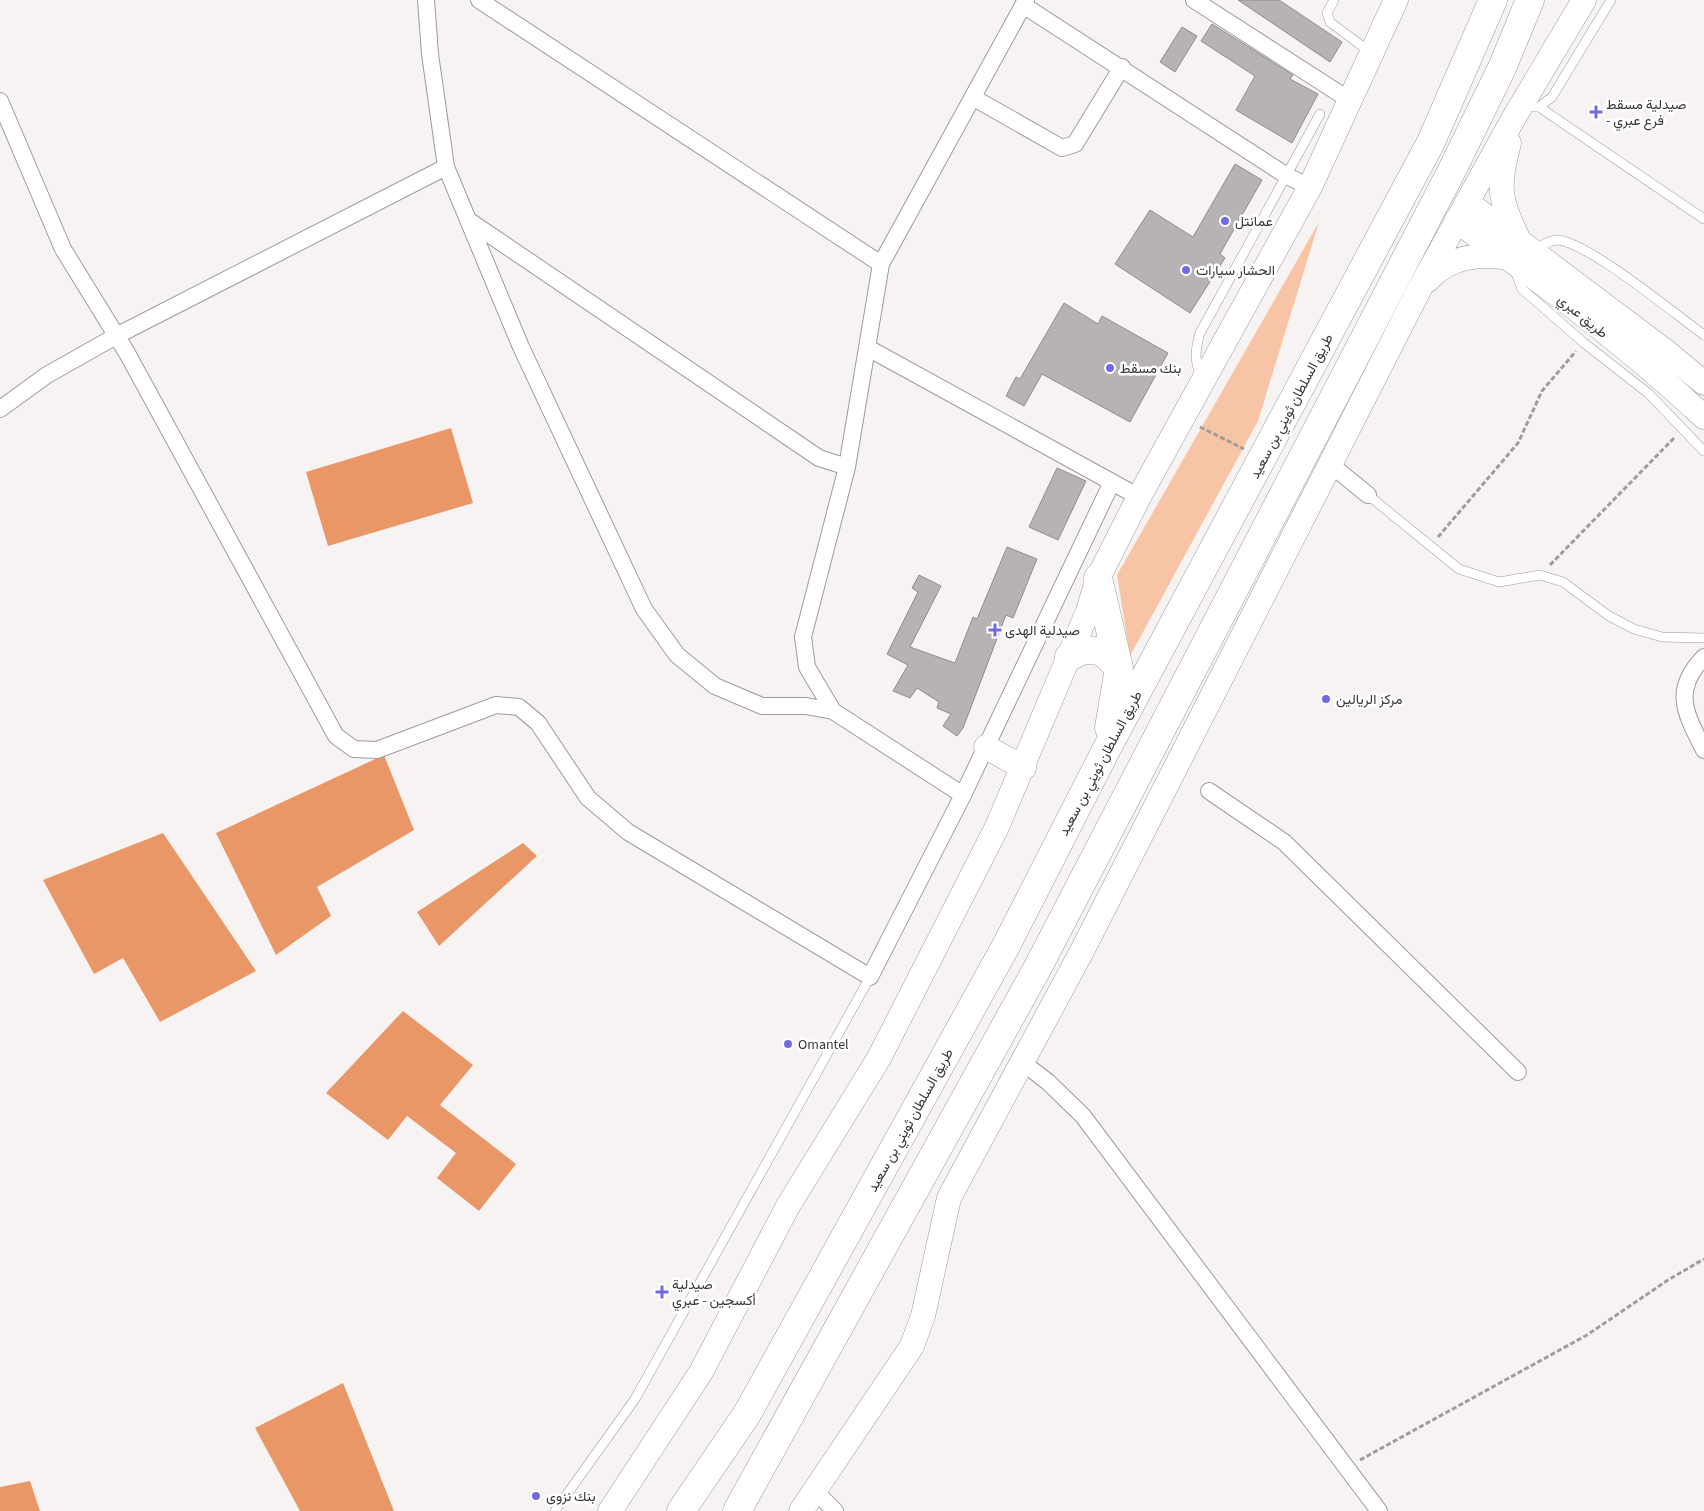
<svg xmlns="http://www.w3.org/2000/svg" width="1704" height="1511" font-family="'Source Sans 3',Vazirmatn,sans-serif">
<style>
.green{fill:#f8c4a6}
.forest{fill:#e99767}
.building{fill:#b7b3b4;stroke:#908c8e}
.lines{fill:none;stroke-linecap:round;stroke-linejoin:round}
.lane-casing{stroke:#9f9b9b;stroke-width:10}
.street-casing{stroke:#9f9b9b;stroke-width:18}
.secondary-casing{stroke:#9f9b9b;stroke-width:25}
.highway-casing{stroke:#9f9b9b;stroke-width:29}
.path{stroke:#a09c9c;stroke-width:3;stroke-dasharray:5 2.5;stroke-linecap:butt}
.lane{stroke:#fff;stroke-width:9}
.street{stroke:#fff;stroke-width:16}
.secondary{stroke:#fff;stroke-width:24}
.highway{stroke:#fff;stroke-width:28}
.poi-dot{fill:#7469e4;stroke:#fff;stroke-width:2}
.labels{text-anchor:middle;stroke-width:5;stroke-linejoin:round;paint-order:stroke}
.poi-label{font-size:14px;fill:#393737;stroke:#fff;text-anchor:start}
.street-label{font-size:14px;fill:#393737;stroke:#fff}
</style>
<rect width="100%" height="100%" fill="#f7f3f3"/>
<path class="green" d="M1319 222 1258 421 1130 656 1117 575Z"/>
<path class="forest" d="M451 428 473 503 328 546 306 472Z
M384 755 414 830 317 887 331 916 276 955 216 833Z
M163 833 256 971 160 1022 123 958 94 974 43 880Z
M523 843 537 856 439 946 417 912Z
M403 1011 473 1065 440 1105 516 1164 479 1211 437 1178 456 1153 407 1116 388 1140 326 1093Z
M343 1383 394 1511H300L255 1428Z
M30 1481 40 1511H0V1487Z"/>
<path class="building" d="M1238 0H1279L1342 42 1330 62Z
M1212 24 1293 75 1290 79 1318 94 1292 143 1236 110 1255 76 1201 41Z
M1182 27 1197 36 1175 72 1160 62Z
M1235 164 1262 180 1220 254 1225 258 1190 313 1115 264 1150 210 1193 237Z
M1064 303 1098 324 1102 316 1168 353 1130 422 1042 374 1024 406 1006 396 1016 377 1020 379Z
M1057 468 1086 481 1058 540 1029 527Z
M1007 547 1037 559 1013 618 1006 615 963 728 957 736 943 726 951 714 937 708 939 702 917 688 910 698 893 691 908 665 887 654 918 592 912 588 919 575 941 586 910 647 955 663 973 617 977 619Z"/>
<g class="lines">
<defs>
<path id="lane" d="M1334 0 1327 13 1330 22 1370 52
M1534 107H1539L1552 97 1611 0
M1539 107 1704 219
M1534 251C1541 246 1549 240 1558 240 1589 243 1675 314 1704 335
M1515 270 1522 289 1584 343 1648 393 1704 451
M1202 378C1194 362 1195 350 1200 333L1320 114
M1368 495 1459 569 1499 582 1540 575 1563 582 1609 616 1634 629 1662 637 1704 638
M555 1511 635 1399 870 977"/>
<path id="street" d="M426 0 430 54 446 167 521 347 644 609 677 655 715 686 762 706H806L833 711 963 795
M479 0 881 264
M1194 0 1351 101
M1023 5 1287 176 1310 187
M974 98 1062 148 1075 144 1122 67
M0 101 63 249 127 353 336 736 354 749 377 750 496 705 519 707 538 723 588 798 628 832 870 977 963 795 1112 482
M468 220 819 458 847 467
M868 348 1139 497
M0 409 47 375 116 336 446 167
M1330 464 1368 495
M1704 657C1671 691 1686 714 1704 750
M833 711 807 667 803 637 847 467 881 264 1026 0
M1209 791 1284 842 1518 1072
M1022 1062 1048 1082 1083 1116 1379 1511
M815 1491 835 1511"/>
<path id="secondary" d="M1509 143C1498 185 1498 198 1518 238
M1467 202 1664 350 1704 383
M1456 221C1542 281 1628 346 1704 417
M1428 280C1450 256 1479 253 1510 258
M986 747 1024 768
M610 1511 701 1372 788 1206 879 1058 997 827 1088 611 1098 578 1139 497 1310 187 1396 0
M801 1511 912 1346 923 1316 949 1198 1081 953 1420 288 1512 121 1584 0"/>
<path id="highway" d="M1098 578 1119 668 1109 728
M1069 657 1083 650 1102 651 1119 668
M681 1511 747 1414 1007 944 1105 752 1431 142 1493 0
M737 1511 1038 967 1451 172 1502 68 1530 0"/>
</defs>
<use href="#lane" class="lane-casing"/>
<use href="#street" class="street-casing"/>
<use href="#secondary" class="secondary-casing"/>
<use href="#highway" class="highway-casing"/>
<path class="path" d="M1200 427 1244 449
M1438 537 1518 443 1542 391 1576 351
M1550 565 1675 437
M1360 1460 1587 1335 1668 1280 1704 1259"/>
<use href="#lane" class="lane"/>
<use href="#street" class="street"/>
<use href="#secondary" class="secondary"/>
<use href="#highway" class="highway"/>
</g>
<g class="poi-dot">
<path d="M1593.5 104.5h5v5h5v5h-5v5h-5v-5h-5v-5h5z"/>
<circle cx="1225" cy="221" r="5"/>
<circle cx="1186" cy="270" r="5"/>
<circle cx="1110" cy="368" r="5"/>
<path d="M992.5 622.5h5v5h5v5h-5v5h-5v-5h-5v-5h5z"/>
<circle cx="1326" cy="699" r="5"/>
<circle cx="788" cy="1044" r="5"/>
<path d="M659.5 1284.5h5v5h5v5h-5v5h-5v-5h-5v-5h5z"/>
<circle cx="536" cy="1496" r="5"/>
</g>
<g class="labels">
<g class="poi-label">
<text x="1606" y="109">صيدلية مسقط<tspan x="1606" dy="16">- فرع عبري</tspan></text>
<text x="1235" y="226">عمانتل</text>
<text x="1196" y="275">الحشار سيارات</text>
<text x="1120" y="373">بنك مسقط</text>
<text x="1005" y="635">صيدلية الهدى</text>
<text x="1336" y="704">مركز الريالين</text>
<text x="798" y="1049">Omantel</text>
<text x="672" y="1289">صيدلية<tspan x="672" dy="16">أكسجين - عبري</tspan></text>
<text x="546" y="1501">بنك نزوى</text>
</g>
<g class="street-label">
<text transform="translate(1583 316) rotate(39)" y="5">طريق عبري</text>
<text transform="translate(1291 406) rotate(-62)" y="5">طريق السلطان ثويني بن سعيد</text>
<text transform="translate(1100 763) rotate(-62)" y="5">طريق السلطان ثويني بن سعيد</text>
<text transform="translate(910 1120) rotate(-61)" y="5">طريق السلطان ثويني بن سعيد</text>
</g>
</g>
</svg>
